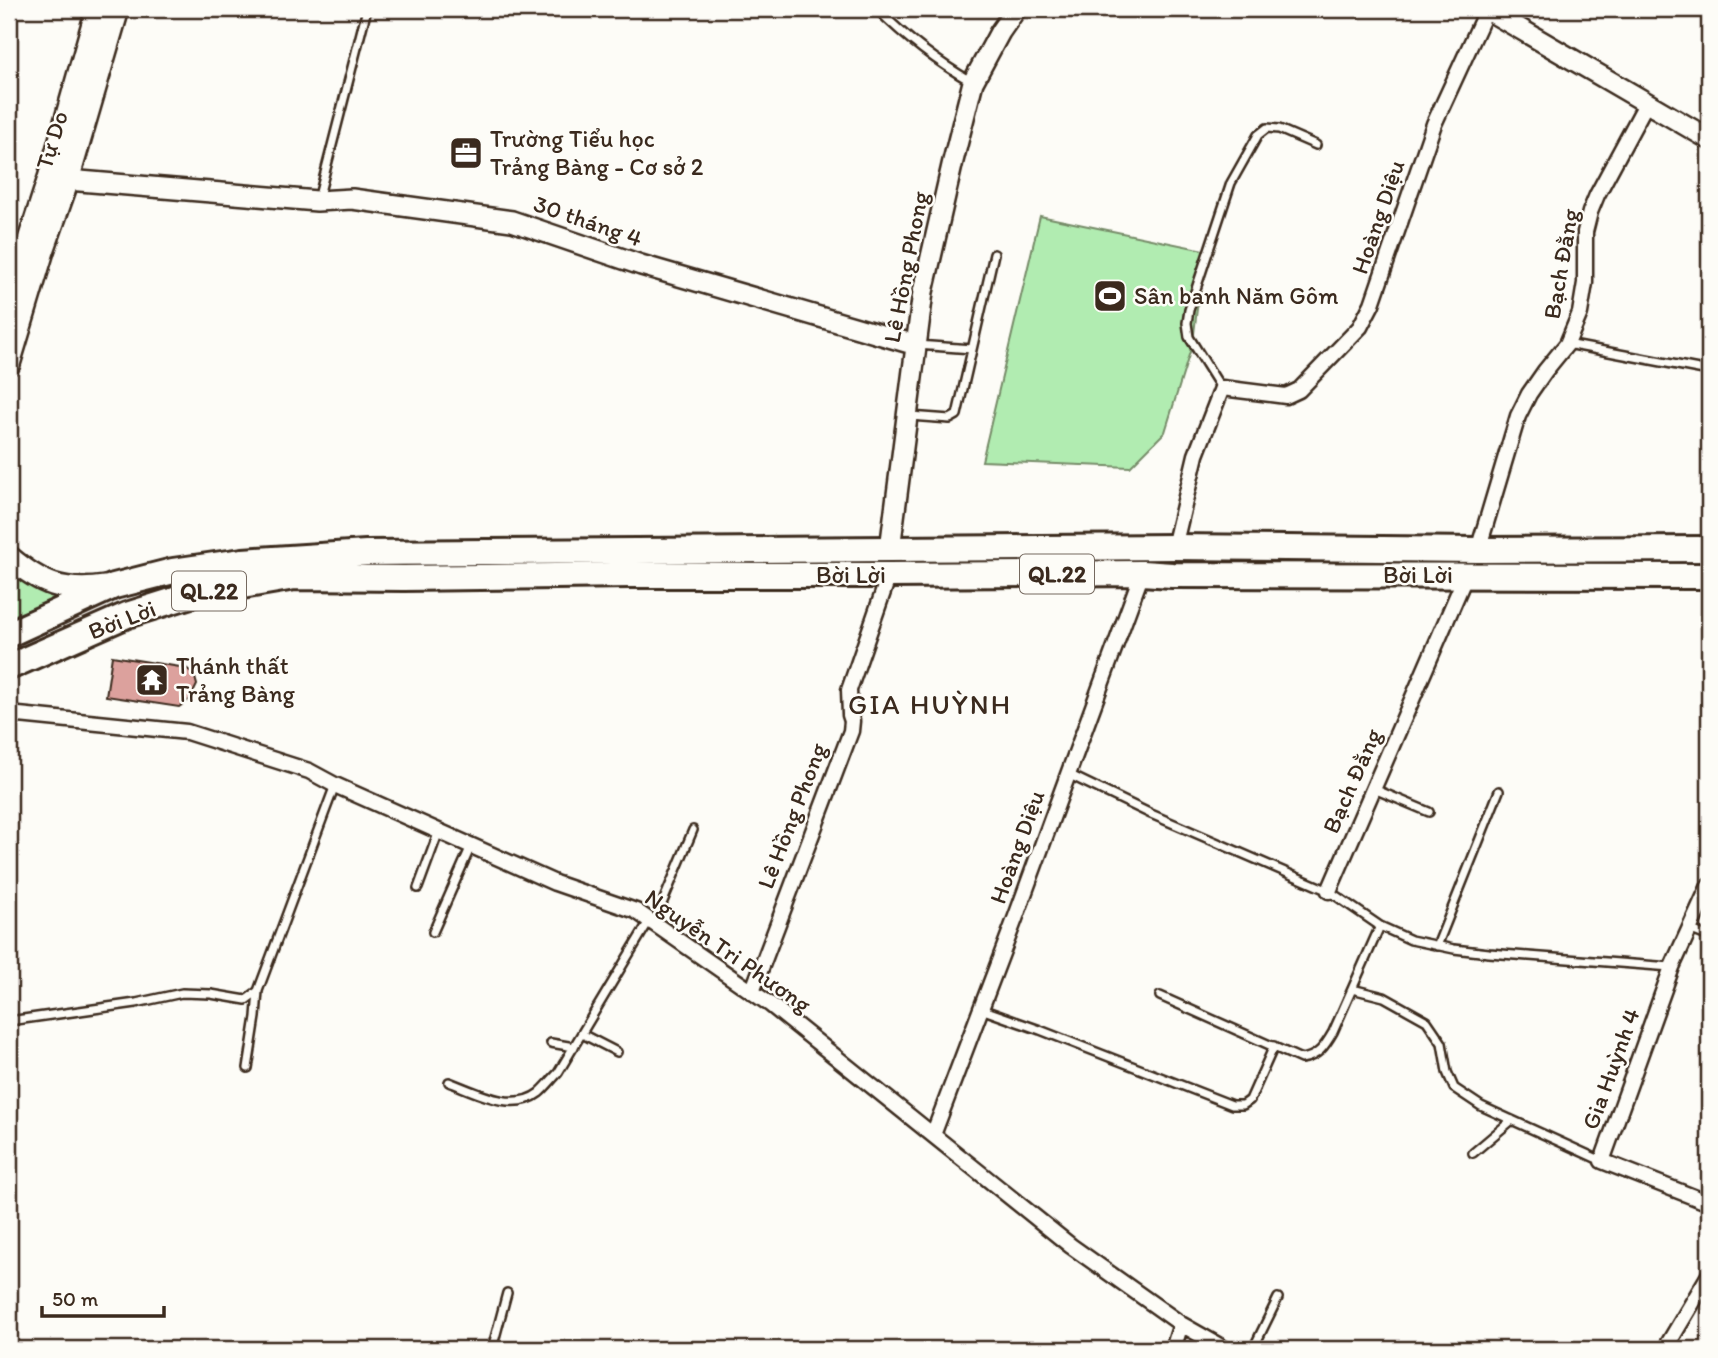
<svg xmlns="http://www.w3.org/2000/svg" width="1718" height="1358" font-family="Itim,sans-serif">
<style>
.green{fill:#b1ecb1;stroke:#768b68;stroke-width:2}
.building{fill:#dca19d;stroke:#3b2a1e;stroke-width:2}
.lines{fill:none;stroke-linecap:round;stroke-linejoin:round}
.lane-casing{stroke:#3b2a1e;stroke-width:12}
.street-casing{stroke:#3b2a1e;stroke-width:19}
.secondary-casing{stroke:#3b2a1e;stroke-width:24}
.primary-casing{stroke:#3b2a1e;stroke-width:26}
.highway-casing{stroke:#3b2a1e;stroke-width:30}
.lane{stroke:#fdfcf7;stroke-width:7}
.street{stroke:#fdfcf7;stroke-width:14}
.secondary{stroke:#fdfcf7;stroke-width:19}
.primary{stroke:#fdfcf7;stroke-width:21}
.highway{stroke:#fdfcf7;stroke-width:24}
.labels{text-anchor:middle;stroke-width:5;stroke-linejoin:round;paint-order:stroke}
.shield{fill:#fdfcf7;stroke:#75695f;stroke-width:2}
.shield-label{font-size:23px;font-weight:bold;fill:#3b2a1e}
.poi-label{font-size:24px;fill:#3b2a1e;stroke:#fdfcf7;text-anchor:start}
.street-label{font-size:24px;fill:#3b2a1e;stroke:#fdfcf7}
.quarter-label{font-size:28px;letter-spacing:2px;fill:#3b2a1e;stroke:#fdfcf7}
</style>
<rect width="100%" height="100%" fill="#fdfcf7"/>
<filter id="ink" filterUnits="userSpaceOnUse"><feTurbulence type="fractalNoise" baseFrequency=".0143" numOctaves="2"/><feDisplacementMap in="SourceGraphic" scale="14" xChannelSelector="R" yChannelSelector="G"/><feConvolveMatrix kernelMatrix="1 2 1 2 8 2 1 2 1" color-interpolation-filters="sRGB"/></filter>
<g filter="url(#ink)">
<path class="green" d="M1040 216 1204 250 1193 342 1165 432 1130 467 982 461Z
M9 570 18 577 60 599 12 616 9 601Z"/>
<path class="building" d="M112 656 186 668 194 674 197 685 190 699 179 707 106 696Z"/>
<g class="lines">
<defs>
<path id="lane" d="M877 9C906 38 937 62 972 82
M318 200 367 9
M1567 344 1709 371
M917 345 972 349
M1221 388 1189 337 1187 323 1189 310 1231 183 1258 135 1267 128 1279 129 1316 145
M910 416 950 419 957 415 994 254
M1068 774 1151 814 1329 891 1380 926 1411 940 1454 949 1489 953 1671 967
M1374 789 1429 812
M418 888 439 831
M654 923 693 830
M1689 929 1709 937
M433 932 471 846
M1437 946 1499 791
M1352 989 1384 997 1427 1021 1442 1043 1447 1072 1454 1088 1481 1106 1602 1161
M1160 996 1301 1059C1318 1057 1325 1046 1333 1032L1380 926
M981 1009 1040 1030 1232 1105H1243L1250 1100 1274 1046
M9 1021 136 1003 182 993 211 994 246 1000 258 991 335 785
M582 1034 617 1052
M551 1043 574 1047
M248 1068 256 1017 258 991
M449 1082C476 1092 513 1113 539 1093 546 1087 552 1079 558 1073L649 921
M1473 1153 1512 1120
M492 1349 507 1293
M1253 1349 1278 1298"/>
<path id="street" d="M1174 547 1196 455 1222 388 1286 396 1299 390 1360 327 1372 304 1434 124 1487 9
M1478 550 1518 416 1529 394 1545 371 1567 344 1580 313 1585 283V232L1590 212 1597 195 1647 102
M9 714 187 732 309 771 335 785 555 883 636 911 771 1005 1071 1246 1181 1324 1225 1349
M1709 886 1672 967 1602 1161 1709 1203
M1329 891 1466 575
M752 992 851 731 852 721 850 715 849 690 889 575
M933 1135 1015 919 1142 573
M1173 1349 1181 1324
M1665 1349 1709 1275"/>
<path id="secondary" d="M1486 9 1709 139
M68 180 317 201 352 199 512 221 641 265 916 345
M890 549 923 292 953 161 973 82 1000 32 1016 9"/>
<path id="primary" d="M9 302 50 175 97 9
M9 364 43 251 68 180 118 9
M9 557C41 584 63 593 105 587"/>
<path id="highway" d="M9 634 114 586 173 571 243 561 366 553 1174 547 1478 550 1709 549
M9 667 127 615 194 594 295 577 404 578 630 575H889L1142 573 1172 575 1709 576"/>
</defs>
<use href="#lane" class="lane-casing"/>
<use href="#street" class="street-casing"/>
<use href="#secondary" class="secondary-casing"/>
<use href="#primary" class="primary-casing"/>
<use href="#highway" class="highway-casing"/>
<use href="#lane" class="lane"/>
<use href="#street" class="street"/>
<use href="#secondary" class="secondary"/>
<use href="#primary" class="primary"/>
<use href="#highway" class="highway"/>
</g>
</g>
<defs>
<symbol id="office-square" viewBox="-11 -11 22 22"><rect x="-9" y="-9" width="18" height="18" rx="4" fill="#3b2a1e" stroke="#fdfcf7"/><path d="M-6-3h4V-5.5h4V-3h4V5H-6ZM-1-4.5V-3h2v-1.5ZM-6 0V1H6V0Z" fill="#fff"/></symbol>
<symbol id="stadium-square" viewBox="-11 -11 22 22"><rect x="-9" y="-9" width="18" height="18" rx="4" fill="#3b2a1e" stroke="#fdfcf7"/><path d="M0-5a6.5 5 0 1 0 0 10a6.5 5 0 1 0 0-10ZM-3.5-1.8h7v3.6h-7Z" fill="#fff"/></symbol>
<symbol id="temple-square" viewBox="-11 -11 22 22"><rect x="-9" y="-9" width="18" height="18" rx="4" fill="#3b2a1e" stroke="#fdfcf7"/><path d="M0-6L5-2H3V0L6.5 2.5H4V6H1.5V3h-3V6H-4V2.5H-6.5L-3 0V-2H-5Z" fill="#fff"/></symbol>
</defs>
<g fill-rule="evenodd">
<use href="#office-square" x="447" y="134" width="38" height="38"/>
<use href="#stadium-square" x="1091" y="277" width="38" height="38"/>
<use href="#temple-square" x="133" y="661" width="38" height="38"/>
</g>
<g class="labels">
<g class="shield">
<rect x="1020" y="554.5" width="74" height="39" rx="5"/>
<rect x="172" y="571.5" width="74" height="39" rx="5"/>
</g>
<g class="shield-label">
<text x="1057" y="582">QL.22</text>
<text x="209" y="599">QL.22</text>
</g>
<g class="poi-label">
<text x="490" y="147">Trường Tiểu học<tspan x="490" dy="28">Trảng Bàng - Cơ sở 2</tspan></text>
<text x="1134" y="304">Sân banh Năm Gôm</text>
<text x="176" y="674">Thánh thất<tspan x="176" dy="28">Trảng Bàng</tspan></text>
</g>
<g class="street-label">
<text transform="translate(52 140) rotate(-73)" y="8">Tự Do</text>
<text transform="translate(1378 217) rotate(-71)" y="8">Hoàng Diệu</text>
<text transform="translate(588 221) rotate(19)" y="8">30 tháng 4</text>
<text transform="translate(1561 264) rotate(-80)" y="8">Bạch Đằng</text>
<text transform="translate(906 267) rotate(-79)" y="8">Lê Hồng Phong</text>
<text x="851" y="583">Bời Lời</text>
<text x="1418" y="583">Bời Lời</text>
<text transform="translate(122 620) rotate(-21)" y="8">Bời Lời</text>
<text transform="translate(1352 781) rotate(-66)" y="8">Bạch Đằng</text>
<text transform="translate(792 816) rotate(-69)" y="8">Lê Hồng Phong</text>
<text transform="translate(1017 847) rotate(-70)" y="8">Hoàng Diệu</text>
<text transform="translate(728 951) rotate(35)" y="8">Nguyễn Tri Phương</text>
<text transform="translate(1611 1069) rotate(-70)" y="8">Gia Huỳnh 4</text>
</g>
<g class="quarter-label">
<text x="930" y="714">GIA HUỲNH</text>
</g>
</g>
<rect width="1718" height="1358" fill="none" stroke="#fdfcf7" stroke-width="35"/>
<rect x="18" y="18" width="1683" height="1323" fill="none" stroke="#3b2a1e" stroke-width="2.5" filter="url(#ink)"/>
<path d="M42 1306v10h122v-10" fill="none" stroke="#3b2a1e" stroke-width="3.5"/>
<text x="52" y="1306" font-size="21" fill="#3b2a1e" stroke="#fdfcf7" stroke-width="5" paint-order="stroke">50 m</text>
</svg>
